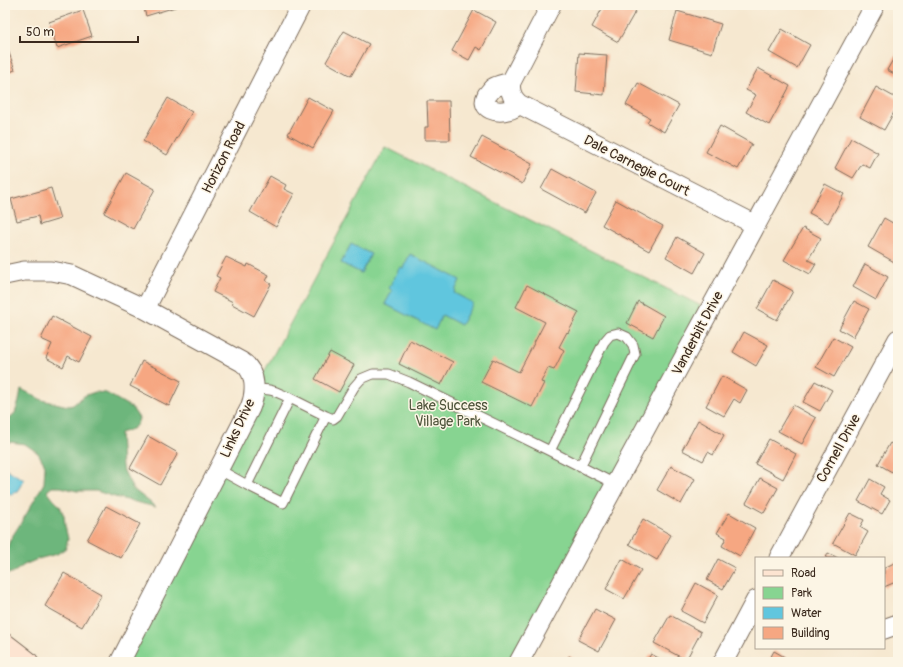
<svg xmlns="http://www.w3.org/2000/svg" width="903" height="667" font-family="Pangolin,sans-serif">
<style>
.green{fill:#87d491;stroke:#617f58}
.forest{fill:#6db67b;stroke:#54704c}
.water{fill:#61c6de;stroke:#4e787e}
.building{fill:#f6a782}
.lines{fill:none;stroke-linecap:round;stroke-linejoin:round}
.lane-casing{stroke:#7c6c5c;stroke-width:11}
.street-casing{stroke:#7c6c5c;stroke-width:21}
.secondary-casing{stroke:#7c6c5c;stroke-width:24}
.lane{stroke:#fff;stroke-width:9}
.street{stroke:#fff;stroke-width:19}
.secondary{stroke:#fde4d1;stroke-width:22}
.labels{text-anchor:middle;stroke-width:3;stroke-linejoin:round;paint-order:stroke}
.street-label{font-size:14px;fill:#3b2a1e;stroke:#fcf5e5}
.park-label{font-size:14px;fill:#4e543b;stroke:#fcf5e5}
</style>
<rect width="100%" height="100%" fill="#fcf5e5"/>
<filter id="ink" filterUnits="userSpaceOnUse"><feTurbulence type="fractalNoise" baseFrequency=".025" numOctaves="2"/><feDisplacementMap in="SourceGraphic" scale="8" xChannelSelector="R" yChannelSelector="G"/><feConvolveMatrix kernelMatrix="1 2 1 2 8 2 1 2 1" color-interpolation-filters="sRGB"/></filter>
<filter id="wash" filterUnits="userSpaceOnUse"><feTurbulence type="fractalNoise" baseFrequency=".012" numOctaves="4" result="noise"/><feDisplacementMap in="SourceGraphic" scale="16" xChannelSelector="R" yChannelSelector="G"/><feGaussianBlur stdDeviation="0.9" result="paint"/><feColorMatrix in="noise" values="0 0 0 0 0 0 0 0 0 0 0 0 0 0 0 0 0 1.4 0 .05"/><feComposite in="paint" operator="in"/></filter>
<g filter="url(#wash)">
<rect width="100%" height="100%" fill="#f6e8d0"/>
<path class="green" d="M385 147 709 310 518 662H120L255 389Z"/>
<path class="forest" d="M21 389 42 400 68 406 73 405 84 396 95 392 106 393 115 398 132 408 139 418C137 429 130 430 120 433L122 467 133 489 156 507 115 497 96 491H77L61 487H52L47 491 53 499 60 506 64 516 65 526 68 539 66 548 57 554 38 559 24 565 14 572 5 575V554L10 540 27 513 44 483 45 465 38 453 25 444 10 442 5 444V420H7L15 413 19 401Z"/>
<path class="water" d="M351 244 371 254 361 273 341 263Z
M410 254 460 280 454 293 473 303 461 325 442 315 435 330 385 304 392 291 389 288 400 267 403 268Z
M5 468 24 480 16 493 14 492 12 495 6 491 8 488 5 487Z"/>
<g id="blocks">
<path class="building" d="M143 5H182L146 16Z
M604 5H639L618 42 592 27Z
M83 10 92 36 57 48 49 22Z
M474 10 496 22 481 50 476 47 469 60 452 51Z
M677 11 721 24 712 53 669 40Z
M782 29 810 45 797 68 769 52Z
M344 31 369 44 351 76 326 62Z
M7 47 15 70 5 74V48Z
M898 51V76L887 70Z
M579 53 607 55 604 95 576 92Z
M758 68 790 86 769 125 746 112 756 95 746 90Z
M638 83 679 105 664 132 647 122 650 118 626 105Z
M876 87 898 99V105L884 130 860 117Z
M308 97 334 111 313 148 288 134Z
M168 98 192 112 167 155 143 141Z
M427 101H449L450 140H425V127H428Z
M720 126 752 144 738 169 706 152Z
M482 137 532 164 522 184 471 157Z
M851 138 878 153 870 168 862 164 853 178 835 168Z
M552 169 596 193 585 213 541 189Z
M126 173 155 189 133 229 104 213Z
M270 176 286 185 284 189 294 194 276 227 250 212Z
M825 184 844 194 828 223 809 213Z
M51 188 60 219 40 225 38 216 17 221 11 199Z
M616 200 663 226 649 251 602 225Z
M884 218 898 226V236L894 243 898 246V259L896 263 868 247Z
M803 228 821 238 808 260 816 264 810 274 784 260Z
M677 237 705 253 694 273 666 257Z
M226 257 247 267 248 264 269 275 266 281 271 284 254 316 232 304 233 302 213 292 220 278 216 276Z
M865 264 888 277 876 300 853 287Z
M773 280 793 291 777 320 757 309Z
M527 285 579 312 568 333 567 332 559 347 564 350 554 370 548 368 541 382 544 383 532 407 481 382 493 359 519 372 545 322 516 307Z
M638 301 664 316 653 337 627 323Z
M854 301 869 309 853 337 839 329Z
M52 316 92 337 79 362 68 356 63 367 46 358 52 344 41 339Z
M744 332 768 345 756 366 733 352Z
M833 337 851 347 834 377 816 367Z
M410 340 453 362 441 385 399 364Z
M330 352 354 365 339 392 315 379Z
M142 361 181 381 169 406 130 386Z
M722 376 747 390 740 403 734 399 724 416 706 406Z
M815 381 832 390 820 411 803 402Z
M793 405 816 418 802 444 778 431Z
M698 420 724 435 713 455 708 452 703 461 682 450Z
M148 436 178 453 160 485 130 468Z
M769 439 796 454 783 479 755 464Z
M890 443 898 447V462L892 472 878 464Z
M671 466 695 479 681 504 657 490Z
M760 478 778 488 764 513 746 503Z
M870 479 884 487 880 494 890 500 882 514 858 501Z
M106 506 140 524 121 558 87 540Z
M729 513 755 528 740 556 722 546 726 538 717 533Z
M850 513 864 520 860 527 868 532 855 555 833 543Z
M643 519 671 535 657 560 629 544Z
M828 553 838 558H826Z
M622 559 641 570 624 599 606 589Z
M718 559 735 568 723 589 707 580Z
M898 561V581L884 587V568Z
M64 573 101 594 82 627 45 606Z
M696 583 718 595 703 623 681 611Z
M595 609 616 620 599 651 578 640Z
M670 615 701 632 686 660 654 643Z
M774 651 790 660 788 662H768Z
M651 654 666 662H646Z
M569 656 579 662H566Z"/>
</g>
</g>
<g filter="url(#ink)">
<use href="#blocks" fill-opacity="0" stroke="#7c6c5c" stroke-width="1"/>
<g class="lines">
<defs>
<path id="lane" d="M254 391C270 387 276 392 290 398
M580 467 635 354 633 345 627 337 618 333 610 335 604 342 550 451 615 484
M218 469 247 485 283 503 326 416
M247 485 290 398 326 416 333 419 337 416 354 387 361 379 373 374H389L409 382 550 451"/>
<path id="street" d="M551 5 511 82C509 91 512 98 519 104L756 225
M511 82C505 84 498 85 493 88 491 90 489 93 487 95 479 110 498 113 508 110 513 109 516 107 519 104
M5 275 24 271H52L72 275 145 309 242 362C257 372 256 393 250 408L120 662
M145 309 301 5
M779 558 898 339
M884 629 898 624
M519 662 875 5
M723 662 756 600"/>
<path id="secondary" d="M5 645 27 662"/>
</defs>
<use href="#lane" class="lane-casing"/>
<use href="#street" class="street-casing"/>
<use href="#secondary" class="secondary-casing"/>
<use href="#lane" class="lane"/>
<use href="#street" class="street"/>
<use href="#secondary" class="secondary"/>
</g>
</g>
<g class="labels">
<g class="street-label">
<text transform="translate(223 157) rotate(-63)" y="5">Horizon Road</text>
<text transform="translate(637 165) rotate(27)" y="5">Dale Carnegie Court</text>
<text transform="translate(697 333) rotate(-62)" y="5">Vanderbilt Drive</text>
<text transform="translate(237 428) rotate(-65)" y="5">Links Drive</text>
<text transform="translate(838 448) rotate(-61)" y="5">Cornell Drive</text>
</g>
<g class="park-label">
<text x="448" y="410">Lake Success<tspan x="448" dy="16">Village Park</tspan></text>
</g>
</g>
<rect width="903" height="667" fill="none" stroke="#fcf5e5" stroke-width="20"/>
<rect x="755" y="557" width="130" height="92" fill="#fcf5e5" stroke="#afa495"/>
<rect x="763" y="570" width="20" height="6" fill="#fde4d1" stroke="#afa495"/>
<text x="791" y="577" font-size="12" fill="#3b2a1e">Road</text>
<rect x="763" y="587" width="20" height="12" fill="#87d491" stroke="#afa495"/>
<text x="791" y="597" font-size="12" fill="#3b2a1e">Park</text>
<rect x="763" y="607" width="20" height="12" fill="#61c6de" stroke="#afa495"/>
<text x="791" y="617" font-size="12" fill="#3b2a1e">Water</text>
<rect x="763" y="627" width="20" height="12" fill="#f6a782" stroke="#afa495"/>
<text x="791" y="637" font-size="12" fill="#3b2a1e">Building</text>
<path d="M20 36v6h118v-6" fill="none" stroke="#3b2a1e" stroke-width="2"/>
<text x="26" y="36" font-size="12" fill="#3b2a1e" stroke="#fcf5e5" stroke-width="3" paint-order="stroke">50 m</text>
</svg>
